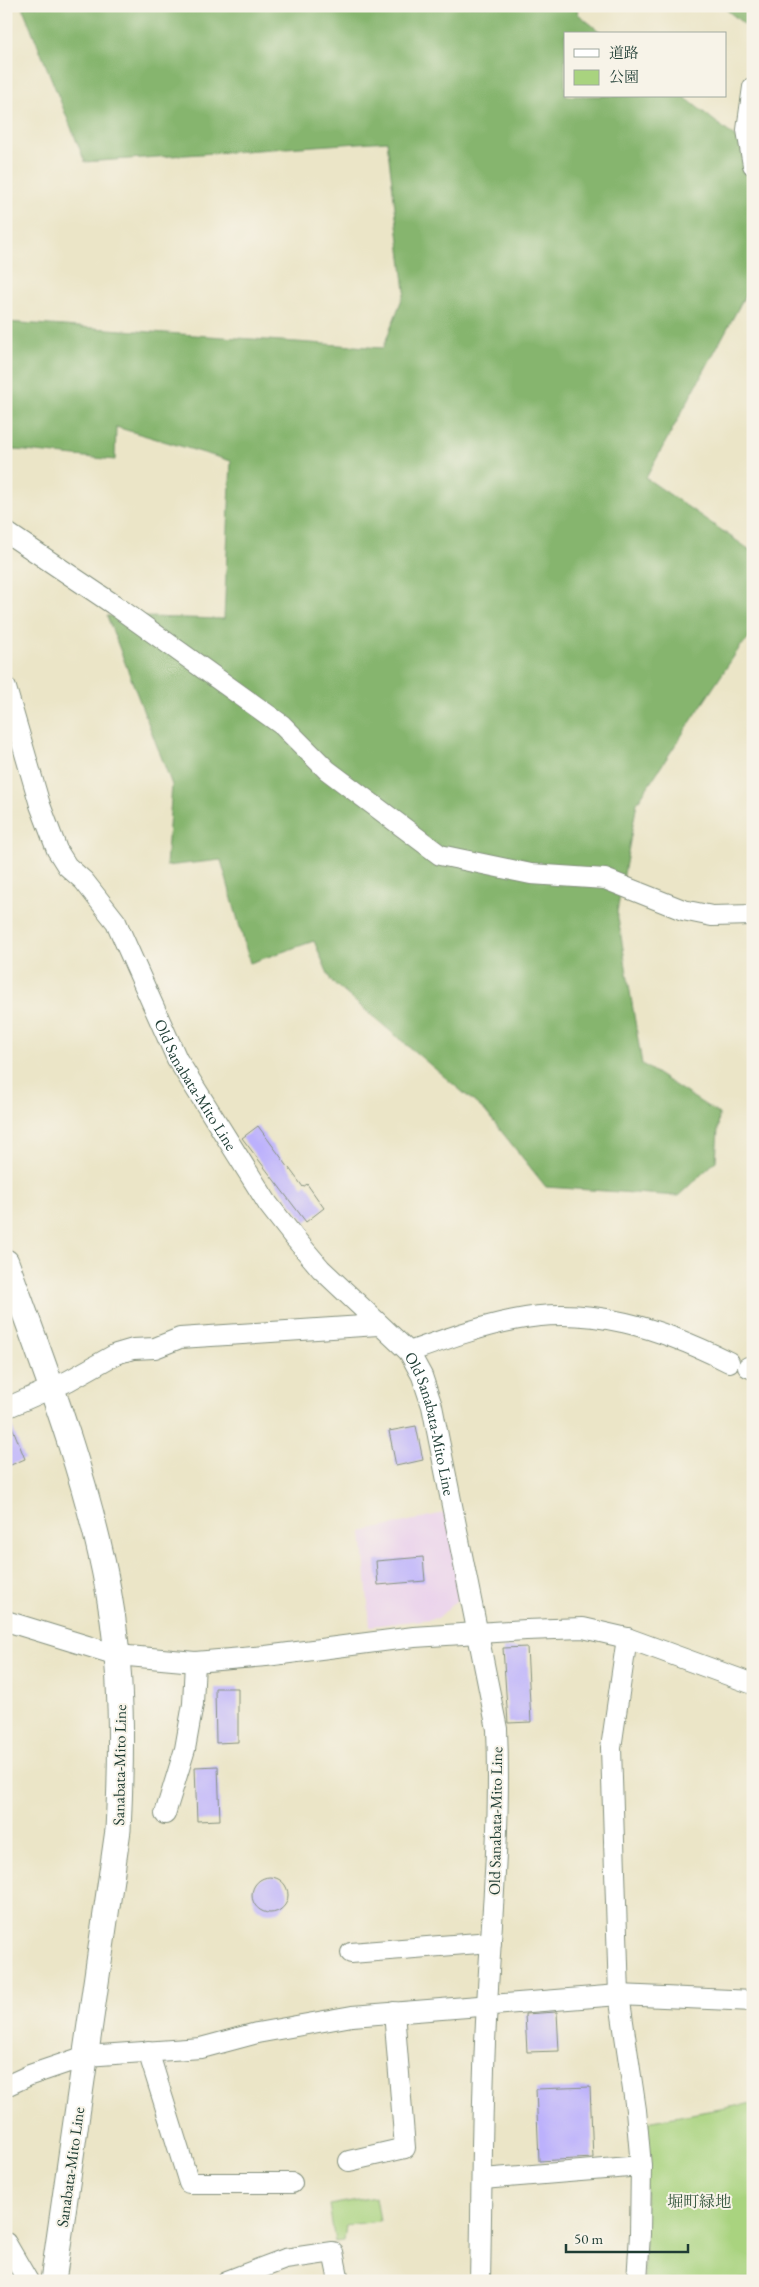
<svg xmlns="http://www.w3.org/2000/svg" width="759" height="2287" font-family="'EB Garamond','Noto Serif JP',serif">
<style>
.built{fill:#ead1ec}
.green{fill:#a9d37f;stroke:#64885a}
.forest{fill:#86b56e;stroke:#527951}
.building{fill:#bcb1fc}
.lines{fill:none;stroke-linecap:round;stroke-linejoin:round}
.minor-casing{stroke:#85917e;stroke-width:22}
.major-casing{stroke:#85917e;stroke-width:27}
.minor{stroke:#fff;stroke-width:20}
.major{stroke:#fff;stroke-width:25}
.labels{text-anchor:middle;stroke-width:4;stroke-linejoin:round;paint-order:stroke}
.street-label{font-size:16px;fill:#1f3d34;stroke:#f7f3e8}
.park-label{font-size:16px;fill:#3b5b43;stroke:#f7f3e8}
</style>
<rect width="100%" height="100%" fill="#f7f3e8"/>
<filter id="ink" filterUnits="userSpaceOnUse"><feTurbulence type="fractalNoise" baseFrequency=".02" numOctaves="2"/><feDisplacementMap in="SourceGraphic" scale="10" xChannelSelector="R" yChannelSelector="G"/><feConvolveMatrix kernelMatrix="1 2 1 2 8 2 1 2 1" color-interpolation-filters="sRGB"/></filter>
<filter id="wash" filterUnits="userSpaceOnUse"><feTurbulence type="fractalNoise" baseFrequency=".0096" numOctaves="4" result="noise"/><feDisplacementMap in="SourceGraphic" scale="20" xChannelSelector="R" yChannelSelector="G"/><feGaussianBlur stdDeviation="1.12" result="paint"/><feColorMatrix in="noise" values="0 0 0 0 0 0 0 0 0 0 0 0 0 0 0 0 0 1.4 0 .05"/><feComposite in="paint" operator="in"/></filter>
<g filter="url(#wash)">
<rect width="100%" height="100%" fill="#ebe5c7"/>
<path class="built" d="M448 1512 463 1594 438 1618 370 1626 362 1532Z"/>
<path class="green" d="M753 2103V2279L644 2281 646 2122Z
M376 2197 380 2221 346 2225 344 2241 335 2242 329 2205Z"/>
<path class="forest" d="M22 6H577L578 14 603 34H565V96H683L740 141 746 172 753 175V281L646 478 753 552V635L740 647 637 803 617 912 642 1064 719 1114 716 1161 678 1196 546 1187 485 1111 331 981 314 941 250 963 221 860 166 866 172 785 107 616 224 619 231 461 116 427 115 460 6 449V322L383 348 405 291 387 141 85 162Z
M722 6H753L751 30Z"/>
<g id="blocks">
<path class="building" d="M258 1126 303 1187 307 1184 324 1208 306 1222 242 1138Z
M9 1419 25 1459 6 1467V1420Z
M416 1426 423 1460 396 1466 389 1431Z
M423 1557 425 1581 378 1585 376 1561Z
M527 1647 531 1722 508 1723 503 1648Z
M215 1688H238V1742L216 1743Z
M218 1766 220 1820 197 1821 195 1767Z
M252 1895a18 18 0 1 1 36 0a18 18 0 1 1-36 0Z
M557 2012 559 2051 527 2052 525 2014Z
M590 2087 593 2158 539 2161 536 2089Z"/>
</g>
</g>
<g filter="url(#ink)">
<use href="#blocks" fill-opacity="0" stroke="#85917e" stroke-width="1"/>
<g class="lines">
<defs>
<g id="minor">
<path d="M753 87 747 130 753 165"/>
<path d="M6 532 113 604 282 725 327 770 440 855 531 874 605 879 683 910 712 916 753 915"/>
<path id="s1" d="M6 688 40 805 57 850 67 866 84 881 116 922 177 1059 268 1204 293 1236 321 1269 409 1352 422 1376 432 1406 497 1729C501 1820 492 1913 487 2005 481 2096 482 2189 480 2281"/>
<path d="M409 1352C443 1340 478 1327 514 1320 589 1304 663 1329 729 1362"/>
<path d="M748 1367 753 1369"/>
<path d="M6 1408 68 1381 116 1354 133 1349 155 1348 180 1338 378 1325"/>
<path d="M6 1621 117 1655 195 1662 266 1656 414 1637 526 1630 583 1628 627 1638 753 1684"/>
<path d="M627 1638 611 1748 619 1995 636 2110 641 2166 640 2234 637 2281"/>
<path d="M165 1814 185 1749 193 1704 195 1662"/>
<path d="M351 1953 491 1942"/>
<path d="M148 2051 189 2183H292"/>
<path d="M6 2086 30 2075 86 2056 201 2048 257 2033 352 2016 619 1995 753 2001"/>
<path d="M349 2161 405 2148 394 2012"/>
<path d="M483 2179 641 2166"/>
<path d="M6 2243 28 2281"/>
<path d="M227 2281 285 2259 333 2252 339 2281"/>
</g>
<path id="major" d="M6 1262C45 1369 87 1476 108 1589 123 1669 122 1750 118 1830L53 2281"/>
</defs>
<use href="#minor" class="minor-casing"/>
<use href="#major" class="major-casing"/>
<use href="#minor" class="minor"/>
<use href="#major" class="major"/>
</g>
</g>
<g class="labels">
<g class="street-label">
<text dy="6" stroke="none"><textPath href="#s1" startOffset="445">Old Sanabata-Mito Line</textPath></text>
<text dy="6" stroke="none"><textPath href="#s1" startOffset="865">Old Sanabata-Mito Line</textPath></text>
<text transform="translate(119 1765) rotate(-89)" y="6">Sanabata-Mito Line</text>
<text transform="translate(495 1821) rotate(-89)" y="6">Old Sanabata-Mito Line</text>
<text transform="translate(70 2167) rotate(-82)" y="6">Sanabata-Mito Line</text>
</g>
<g class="park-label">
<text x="699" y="2207">堀町緑地</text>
</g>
</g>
<rect width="759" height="2287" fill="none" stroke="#f7f3e8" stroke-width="25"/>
<rect x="564" y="32" width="162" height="65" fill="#f7f3e8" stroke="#a1aaa0"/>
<rect x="574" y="49" width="25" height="8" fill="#ffffff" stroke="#a1aaa0"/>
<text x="609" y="58" font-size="15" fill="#1f3d34">道路</text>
<rect x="574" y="70" width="25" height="15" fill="#a9d37f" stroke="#a1aaa0"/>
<text x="609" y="82" font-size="15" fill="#1f3d34">公園</text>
<path d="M566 2244v8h122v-8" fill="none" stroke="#1f3d34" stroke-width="2.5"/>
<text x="574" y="2244" font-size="15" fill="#1f3d34" stroke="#f7f3e8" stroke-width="4" paint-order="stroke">50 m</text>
</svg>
